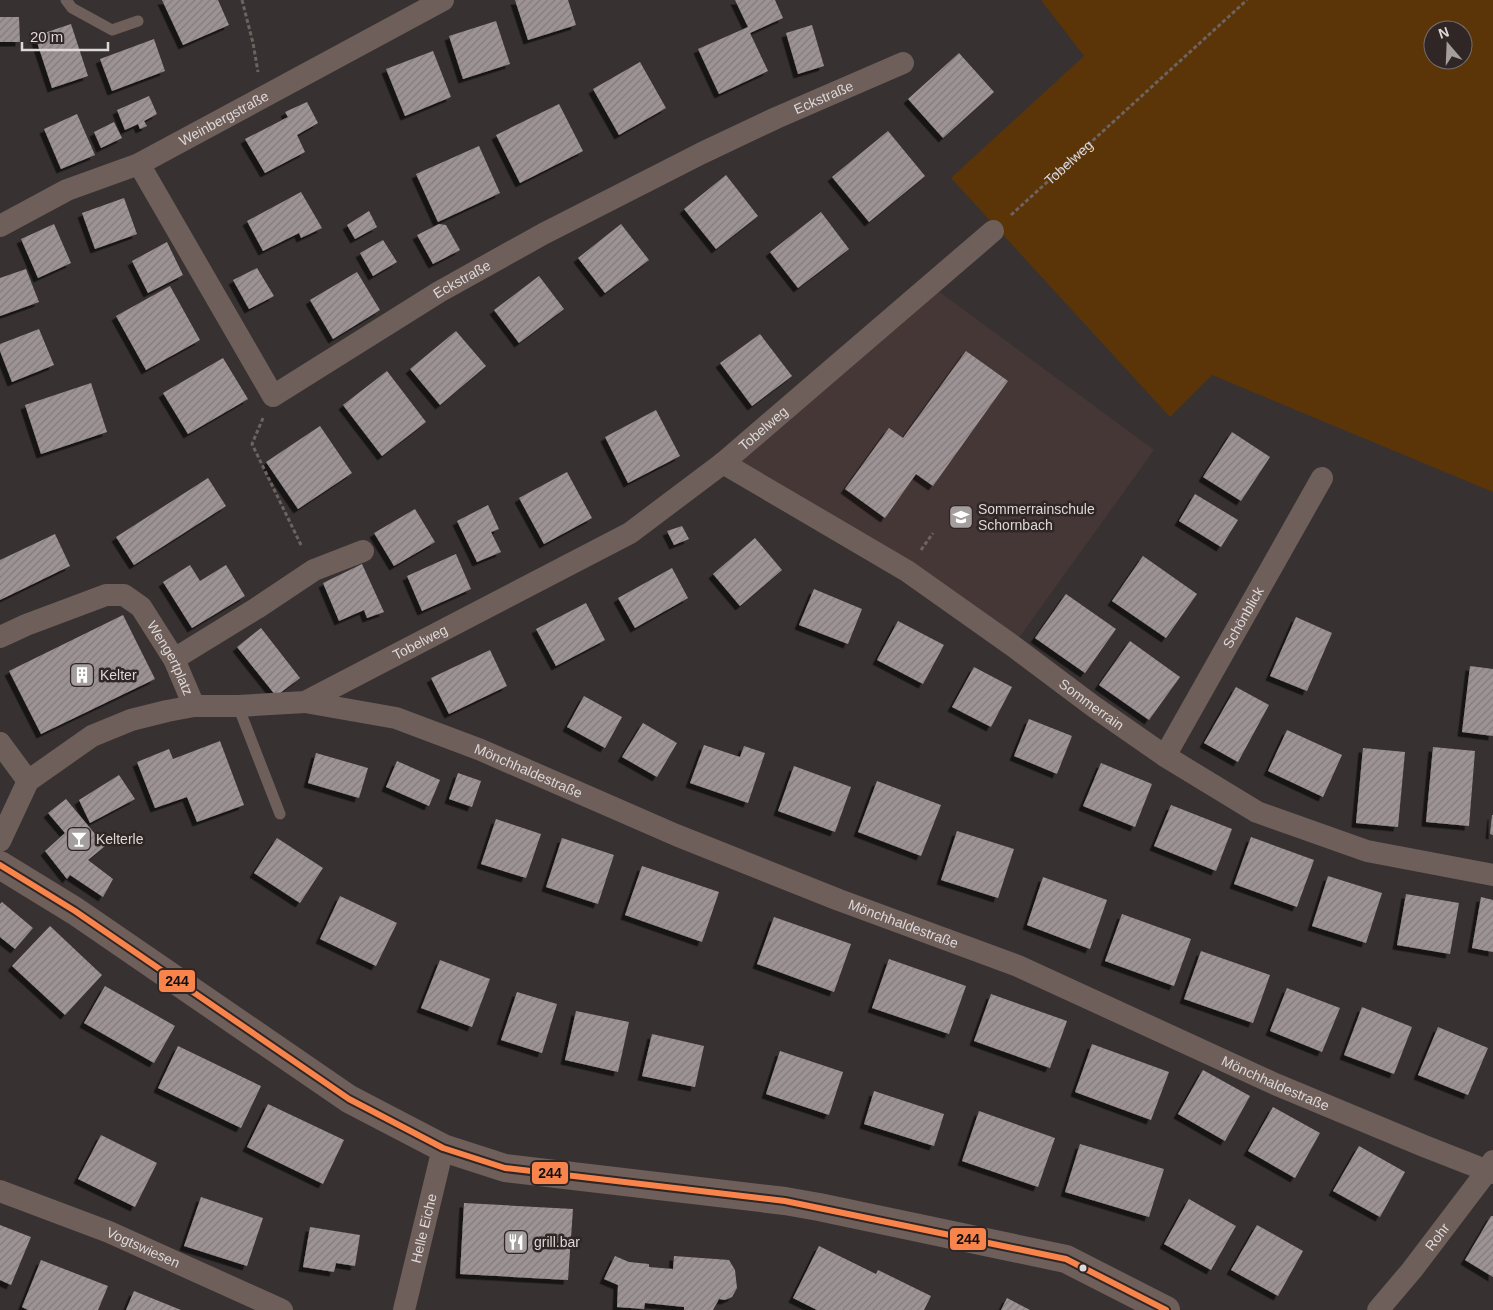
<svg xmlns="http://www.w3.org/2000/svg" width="1493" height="1310" font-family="Helvetica,sans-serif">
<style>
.built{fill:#453735}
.green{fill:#5b3507;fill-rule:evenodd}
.building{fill:url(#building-hatch);filter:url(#shadow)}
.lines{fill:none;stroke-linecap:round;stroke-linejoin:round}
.path{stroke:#6d635f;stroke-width:3;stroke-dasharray:4 2.5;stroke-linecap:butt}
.service{stroke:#6f5f5a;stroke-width:11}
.minor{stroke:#6f5f5a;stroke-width:22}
.tertiary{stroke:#6f5f5a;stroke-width:28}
.bus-1-casing{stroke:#2f2625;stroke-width:10}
.bus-1{stroke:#f8844c;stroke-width:6}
.bus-dot{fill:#ded8d8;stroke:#2f2625;stroke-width:2}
.labels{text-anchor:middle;stroke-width:5;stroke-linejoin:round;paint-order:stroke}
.street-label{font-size:14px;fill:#ded8d8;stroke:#2f2625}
.poi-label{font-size:14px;fill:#ded8d8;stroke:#2f2625;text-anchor:start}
.line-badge{stroke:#2f2625;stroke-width:2}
.pale-badge-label{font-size:14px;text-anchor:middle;font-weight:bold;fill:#111}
</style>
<defs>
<pattern id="building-hatch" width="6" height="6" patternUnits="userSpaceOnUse" patternTransform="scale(1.25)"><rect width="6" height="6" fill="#9d9395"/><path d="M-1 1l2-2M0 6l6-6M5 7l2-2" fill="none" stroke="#827a7c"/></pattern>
<filter id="shadow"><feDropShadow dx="-4.5" dy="4.5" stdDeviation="0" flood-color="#0009"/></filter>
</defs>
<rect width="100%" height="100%" fill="#373231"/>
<path class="built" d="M930 285 1154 450 1013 646 723 463Z"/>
<path class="green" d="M1041 0H1493V492L1212 375 1170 417 951 178 1084 56ZM1433 30H1463V60H1433Z"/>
<path class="building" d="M162 0H218L229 25 183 45Z
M515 0H568L576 25 528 40Z
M735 0H775L783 18 750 33 768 71 719 94 698 49 748 27Z
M0 17H19L20 42H0Z
M496 21 510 64 463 79 449 36Z
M71 24 88 76 52 88 35 36Z
M812 25 824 66 798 74 786 33Z
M154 39 165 71 112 91 100 59Z
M433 51 451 97 405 116 386 69Z
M959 53 994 92 943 138 908 99Z
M640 62 666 108 619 135 593 89Z
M149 96 157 114 144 121 147 126 140 129 138 124 125 130 117 110Z
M307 102 318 123 297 135 305 152 265 173 245 139 288 117 285 112Z
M559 104 583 151 520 183 496 135Z
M77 114 95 155 61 169 44 129Z
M114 122 122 138 101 148 94 132Z
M888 131 925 176 869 222 832 177Z
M479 146 500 193 438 222 416 174Z
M726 175 758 216 716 249 684 209Z
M301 192 322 228 301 238 299 233 263 251 247 221Z
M124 198 137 234 95 249 82 213Z
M369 211 377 227 355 239 347 225Z
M821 212 849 249 798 288 770 252Z
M54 224 71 263 38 278 21 239Z
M439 224 446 225 460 250 433 264 417 235Z
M621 224 649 260 605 293 578 258Z
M383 240 397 262 373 276 360 253Z
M167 242 183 275 148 293 132 261Z
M257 268 274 296 249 309 233 280Z
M26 269 39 302 0 316V278Z
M357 272 380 310 333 339 310 300Z
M539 276 564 309 519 343 494 310Z
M170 286 200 340 146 370 116 316Z
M39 329 54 365 12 382 0 351V344Z
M456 331 486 366 440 405 410 369Z
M760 334 792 376 752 406 720 363Z
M966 351 1008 381 933 486 916 474 885 518 845 489 889 428 903 438Z
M223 358 248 399 188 434 163 393Z
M387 371 426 422 382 456 343 405Z
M91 383 107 432 41 454 25 405Z
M656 410 680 456 628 483 605 437Z
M320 426 352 473 298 509 266 462Z
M1232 432 1270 457 1241 501 1203 477Z
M567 472 592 518 544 544 519 498Z
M208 478 226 506 134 565 116 537Z
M1195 494 1238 520 1221 547 1179 521Z
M488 505 499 529 491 532 501 552 477 562 457 521Z
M415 509 435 542 394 566 374 533Z
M682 526 689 539 674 545 667 531Z
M55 534 70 566 0 600V560Z
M755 538 782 570 740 606 713 574Z
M456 554 471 589 422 611 407 576Z
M1143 556 1197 594 1166 638 1112 601Z
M362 564 384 612 367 618 364 610 339 621 323 583Z
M190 565 200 581 226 565 245 596 192 628 163 582Z
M672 568 688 598 635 628 618 598Z
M814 589 862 609 848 644 799 625Z
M1066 594 1116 629 1085 673 1035 638Z
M586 603 605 640 556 666 536 629Z
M123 615 155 679 41 734 9 671Z
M1296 617 1332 633 1307 691 1270 676Z
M898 621 944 645 923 684 877 660Z
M261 628 300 678 276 696 237 647Z
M1130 641 1180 677 1149 720 1099 685Z
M490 650 507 686 449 714 431 678Z
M1470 666 1493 669V736L1462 732Z
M974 667 1012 687 991 727 952 707Z
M1236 687 1269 705 1238 762 1204 743Z
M584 696 622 717 605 748 567 727Z
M1029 719 1072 736 1057 774 1014 756Z
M643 723 677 743 657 777 622 757Z
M1287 730 1342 755 1323 797 1268 771Z
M220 741 244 805 197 822 187 797 155 808 137 762 169 749 173 759Z
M704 745 740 757 744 746 765 753 748 803 690 783Z
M1433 747 1475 751 1469 826 1426 822Z
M1363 748 1405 752 1398 827 1356 823Z
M316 753 368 768 359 798 308 783Z
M397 761 440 780 429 806 386 787Z
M1101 763 1152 784 1135 827 1083 806Z
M794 766 851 787 835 832 778 811Z
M458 773 481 781 472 807 449 799Z
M119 775 135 799 90 823 79 800Z
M877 781 941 805 921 856 858 832Z
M66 799 105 846 88 860 113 879 103 897 70 875 67 879 45 851 65 833 48 813Z
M1171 805 1232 829 1216 871 1154 846Z
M1492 815H1493V835L1490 834Z
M496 819 541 834 526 878 481 864Z
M957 831 1014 849 998 898 941 880Z
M1251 837 1314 860 1297 907 1234 884Z
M277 838 323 868 300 903 254 873Z
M562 838 614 855 598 904 546 887Z
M642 866 719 892 702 942 625 915Z
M1328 876 1382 893 1366 943 1312 926Z
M1043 877 1107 900 1090 949 1027 925Z
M1406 894 1459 903 1450 954 1397 945Z
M340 896 397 923 376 966 320 939Z
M1481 897 1493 900V952L1472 948Z
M2 902 33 928 15 949 0 937V904Z
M1122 914 1191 939 1174 986 1105 961Z
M774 917 851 944 834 992 757 964Z
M50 926 102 975 65 1015 12 966Z
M1201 951 1270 975 1253 1023 1184 999Z
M889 959 966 986 949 1034 872 1008Z
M440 960 490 979 472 1027 421 1008Z
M105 986 175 1026 154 1063 84 1023Z
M1287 988 1340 1008 1322 1052 1270 1031Z
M517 992 557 1004 542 1053 501 1040Z
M991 994 1067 1021 1050 1068 974 1041Z
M1362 1007 1412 1027 1394 1074 1344 1055Z
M576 1011 629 1022 618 1072 565 1060Z
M1438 1027 1488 1048 1468 1095 1418 1075Z
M652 1034 704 1046 695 1087 642 1076Z
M1092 1044 1169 1072 1151 1120 1075 1092Z
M178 1046 261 1086 241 1128 158 1088Z
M780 1051 843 1072 829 1115 766 1094Z
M1203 1070 1250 1096 1225 1141 1178 1114Z
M874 1091 944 1114 934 1146 864 1124Z
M268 1104 344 1140 323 1184 247 1147Z
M1273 1107 1320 1133 1295 1178 1248 1151Z
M979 1111 1055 1138 1038 1187 962 1161Z
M101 1135 157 1163 135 1207 78 1179Z
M1080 1144 1164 1169 1149 1217 1065 1192Z
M1359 1146 1405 1172 1380 1217 1333 1191Z
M201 1197 263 1218 247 1266 184 1246Z
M1189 1199 1236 1226 1211 1270 1164 1244Z
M464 1203 573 1209 568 1280 460 1274Z
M1491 1216H1493V1277L1465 1260Z
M0 1225 31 1237 11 1285 0 1280Z
M1257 1225 1303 1251 1278 1296 1231 1270Z
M310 1227 360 1235 355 1266 336 1263 334 1272 303 1267Z
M819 1246 876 1274 878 1270 931 1296 924 1310H817L793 1298Z
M615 1256 629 1262 649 1264V1267L673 1269 674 1256 729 1260 735 1270 737 1288 732 1297 725 1300 719 1299 713 1310H684V1307L645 1303 644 1309 617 1307 618 1285 604 1279Z
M41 1260 108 1286 98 1310H28L22 1307Z
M134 1291 181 1310H126Z
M1007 1298 1030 1310H1001Z"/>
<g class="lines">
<g class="path">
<path d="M242 0 253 43 258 72"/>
<path id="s1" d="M1011 215 1247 0"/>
<path d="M263 418 252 444 302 547"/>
<path d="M921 550 933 533"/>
</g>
<path class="service" d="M66 0 72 8 112 30 138 21
M238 706 280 814"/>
<g class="minor">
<path id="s2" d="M139 164 273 396 439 292 543 234 702 153 776 118 903 63"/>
<path id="s3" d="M0 226 67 190 139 164 443 0"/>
<path id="s4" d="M723 463 907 571 1013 646 1093 706 1165 756 1257 812 1367 851 1493 875"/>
<path id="s5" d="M0 637 26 625 106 595H124L141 607 174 659 194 706"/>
<path d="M174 659 257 608 314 570 363 551"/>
<path id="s6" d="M305 702 396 718 481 750 676 835 839 900 1018 966 1275 1084 1424 1146 1493 1173"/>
<path d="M0 743 28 781"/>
<path id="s7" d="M1165 756 1322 478"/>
<path id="s8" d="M0 841 28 781 92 736 131 720 167 711 194 706H238L305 702 630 533 723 463 993 231"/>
<path id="s9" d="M0 1191 109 1232 282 1310"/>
<path id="s10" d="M404 1310 443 1148"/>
<path id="s11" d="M1378 1310 1412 1270 1488 1170 1493 1161"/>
</g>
<path class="tertiary" d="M0 865 75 911 349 1099 443 1148 505 1168 785 1201 819 1207 1066 1259 1166 1310"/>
<defs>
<path id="bus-1" d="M0 865 75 911 349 1099 443 1148 505 1168 785 1201 1066 1259 1166 1310"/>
</defs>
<use href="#bus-1" class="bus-1-casing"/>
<use href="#bus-1" class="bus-1"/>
</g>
<defs>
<symbol id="school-square" viewBox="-11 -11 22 22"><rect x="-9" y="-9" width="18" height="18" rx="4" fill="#a49e9e" stroke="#2f2625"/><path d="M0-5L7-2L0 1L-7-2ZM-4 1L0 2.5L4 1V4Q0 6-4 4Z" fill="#fff"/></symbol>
<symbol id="building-square" viewBox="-11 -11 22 22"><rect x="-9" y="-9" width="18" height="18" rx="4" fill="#a49e9e" stroke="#2f2625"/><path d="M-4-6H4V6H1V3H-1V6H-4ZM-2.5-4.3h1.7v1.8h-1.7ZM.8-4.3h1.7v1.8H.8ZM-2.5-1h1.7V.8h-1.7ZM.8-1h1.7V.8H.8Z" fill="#fff"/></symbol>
<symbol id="bar-square" viewBox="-11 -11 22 22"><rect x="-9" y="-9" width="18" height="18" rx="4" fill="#a49e9e" stroke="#2f2625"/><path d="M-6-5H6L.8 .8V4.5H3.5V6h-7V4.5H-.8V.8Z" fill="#fff"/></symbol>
<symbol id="restaurant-square" viewBox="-11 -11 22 22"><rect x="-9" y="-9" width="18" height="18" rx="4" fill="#a49e9e" stroke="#2f2625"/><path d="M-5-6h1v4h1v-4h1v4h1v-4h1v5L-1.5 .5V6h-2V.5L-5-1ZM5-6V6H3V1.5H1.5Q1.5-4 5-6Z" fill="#fff"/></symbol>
</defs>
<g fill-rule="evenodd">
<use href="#school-square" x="947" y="503" width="28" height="28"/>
<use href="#building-square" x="68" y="661" width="28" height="28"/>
<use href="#bar-square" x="65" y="825" width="28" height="28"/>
<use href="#restaurant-square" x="502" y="1228" width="28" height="28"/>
</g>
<circle class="bus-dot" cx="1083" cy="1268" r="4.5"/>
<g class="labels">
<g class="street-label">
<text dy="5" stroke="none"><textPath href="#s2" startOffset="895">Eckstraße</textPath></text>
<text dy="5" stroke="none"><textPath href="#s3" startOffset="249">Weinbergstraße</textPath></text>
<text dy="5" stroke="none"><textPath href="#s1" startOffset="78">Tobelweg</textPath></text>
<text dy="5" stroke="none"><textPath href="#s2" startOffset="490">Eckstraße</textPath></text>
<text dy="5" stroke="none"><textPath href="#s8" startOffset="898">Tobelweg</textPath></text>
<text dy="5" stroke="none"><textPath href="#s7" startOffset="159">Schönblick</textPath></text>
<text dy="5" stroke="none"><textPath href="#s8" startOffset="492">Tobelweg</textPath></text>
<text dy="5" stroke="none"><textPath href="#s5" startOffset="212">Wengertplatz</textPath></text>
<text dy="5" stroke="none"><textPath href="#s4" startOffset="441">Sommerrain</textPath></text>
<text dy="5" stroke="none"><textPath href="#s6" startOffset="235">Mönchhaldestraße</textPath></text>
<text dy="5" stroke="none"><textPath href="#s6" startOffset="640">Mönchhaldestraße</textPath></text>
<text dy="5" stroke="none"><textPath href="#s6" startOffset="1045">Mönchhaldestraße</textPath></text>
<text dy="5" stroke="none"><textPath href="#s10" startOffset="84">Helle Eiche</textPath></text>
<text dy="5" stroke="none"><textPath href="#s11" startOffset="94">Rohr</textPath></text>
<text dy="5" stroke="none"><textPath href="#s9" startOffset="154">Vogtswiesen</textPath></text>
</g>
<g class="poi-label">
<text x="978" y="514">Sommerrainschule<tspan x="978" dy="16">Schornbach</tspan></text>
<text x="100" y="680">Kelter</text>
<text x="96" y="844">Kelterle</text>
<text x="534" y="1247">grill.bar</text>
</g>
</g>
<g class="line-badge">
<rect x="158" y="969" width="38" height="24" rx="5" fill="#f8844c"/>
<rect x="531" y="1161" width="38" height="24" rx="5" fill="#f8844c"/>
<rect x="949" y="1227" width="38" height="24" rx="5" fill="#f8844c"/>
</g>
<g class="pale-badge-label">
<text x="177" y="986">244</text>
<text x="550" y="1178">244</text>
<text x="968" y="1244">244</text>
</g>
<g transform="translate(1448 45) rotate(341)"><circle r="24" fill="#2f2625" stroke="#756d6d"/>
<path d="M0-4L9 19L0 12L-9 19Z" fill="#a49e9e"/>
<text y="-8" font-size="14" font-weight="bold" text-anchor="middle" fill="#ded8d8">N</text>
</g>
<path d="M22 42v8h86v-8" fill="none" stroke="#ded8d8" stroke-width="2.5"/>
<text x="30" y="42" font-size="15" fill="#ded8d8" stroke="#2f2625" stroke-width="4" paint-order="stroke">20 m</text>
</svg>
